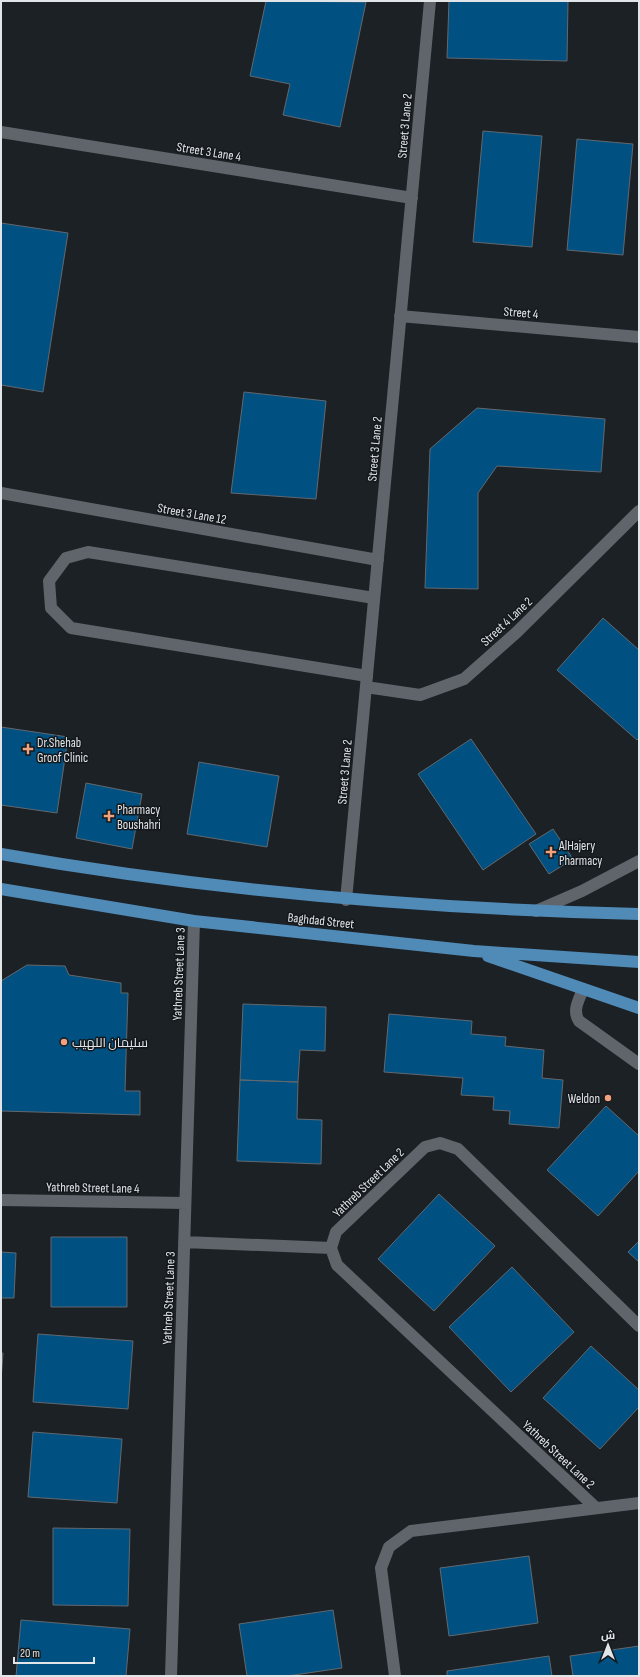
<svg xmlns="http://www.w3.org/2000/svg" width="640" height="1677" font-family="'Sofia Sans Condensed',Cairo,sans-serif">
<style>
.building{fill:#005182;stroke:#62686e}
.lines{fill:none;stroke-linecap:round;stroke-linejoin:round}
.lane{stroke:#5f656a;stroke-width:12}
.street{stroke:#5f656a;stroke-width:12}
.primary{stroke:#508bb7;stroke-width:12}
.poi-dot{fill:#f1a17d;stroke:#13181c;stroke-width:1.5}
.labels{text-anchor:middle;stroke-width:3;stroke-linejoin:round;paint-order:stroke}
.street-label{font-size:13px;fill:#e1e5e8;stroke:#13181c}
.poi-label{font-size:13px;fill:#e1e5e8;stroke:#13181c;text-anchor:start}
</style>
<rect width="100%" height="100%" fill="#1c2126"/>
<path class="building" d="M266 1 366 2 340 127 283 115 290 84 250 76Z
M449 1H568L567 61 447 58Z
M483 131 542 136 532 247 473 242Z
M577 139 633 144 623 255 567 250Z
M1 223 68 233 43 392 1 385Z
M244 392 326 401 316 499 231 493Z
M477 408 605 419 601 472 497 466 478 493V589L425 588 430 449Z
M603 618 639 650V738L637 740 557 670Z
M1 727 68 737 57 813 1 805Z
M471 739 536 834 483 870 418 774Z
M199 762 279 776 267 847 187 834Z
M86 783 142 794 132 849 76 838Z
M553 829 573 859 549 874 529 844Z
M27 965 65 966 69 975 121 983V993H128L125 1091H140V1115L1 1111V981Z
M243 1004 326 1007 325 1051 300 1050 298 1082 240 1080Z
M389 1014 472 1021 471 1034 506 1037 505 1046 544 1050 542 1078 563 1080 559 1128 509 1124 510 1111 493 1110 494 1097 461 1095 463 1078 384 1072Z
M240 1080 298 1082 297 1119 322 1120 321 1164 237 1161Z
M606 1106 639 1136V1171L598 1216 547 1170Z
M439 1194 495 1246 434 1311 378 1259Z
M51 1237H127V1307H51Z
M639 1241V1262L628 1252Z
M1 1252 16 1253 14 1298H1Z
M512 1267 574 1332 511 1392 449 1327Z
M38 1334 133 1341 128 1409 33 1402Z
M591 1346 639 1390V1407L600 1449 543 1398Z
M1 1353H3L1 1380Z
M33 1432 122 1439 117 1503 28 1497Z
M53 1528 130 1529 128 1606 53 1605Z
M529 1556 538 1623 449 1636 440 1568Z
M333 1610 342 1668 287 1676H247L239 1624Z
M21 1620 130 1629 126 1676H16Z
M639 1646V1676H573L570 1656Z
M549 1656 552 1676H447V1671Z"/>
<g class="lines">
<path class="lane" d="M367 676 71 628 51 608 49 581 66 558 88 552 374 598
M583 989C579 1000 572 1010 579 1021L639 1064"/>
<path class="street" d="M1 132 412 198
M400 316 639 337
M1 493 378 560
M366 687 420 695 464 679 517 632 639 511
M346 900 430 1
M536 911 582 891 639 861
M1 1200 185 1203
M184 1242 331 1248
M596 1508 337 1265 331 1248 336 1232 425 1147 440 1143 458 1149 639 1326
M171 1676 194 921
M395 1676 381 1568 389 1547 411 1531 639 1503"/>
<path class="primary" d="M1 854C212 891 425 909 639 914
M1 889 194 921 474 951 639 962
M488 956 639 1008"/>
</g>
<g class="poi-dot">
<path d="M26 743h4v4h4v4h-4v4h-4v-4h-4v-4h4z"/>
<path d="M107 810h4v4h4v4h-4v4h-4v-4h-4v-4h4z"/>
<path d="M549 846h4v4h4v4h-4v4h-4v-4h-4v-4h4z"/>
<circle cx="64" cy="1042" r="4"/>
<circle cx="608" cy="1098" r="4"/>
</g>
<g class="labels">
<g class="street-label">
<text transform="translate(404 126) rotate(-85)" y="5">Street 3 Lane 2</text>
<text transform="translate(209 151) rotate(9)" y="5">Street 3 Lane 4</text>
<text transform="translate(521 312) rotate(5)" y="5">Street 4</text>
<text transform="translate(374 449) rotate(-85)" y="5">Street 3 Lane 2</text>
<text transform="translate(192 513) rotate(10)" y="5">Street 3 Lane 12</text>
<text transform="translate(506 621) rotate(-43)" y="5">Street 4 Lane 2</text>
<text transform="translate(344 772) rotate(-85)" y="5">Street 3 Lane 2</text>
<text transform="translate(321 920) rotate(6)" y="5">Baghdad Street</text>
<text transform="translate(178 974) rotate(-88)" y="5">Yathreb Street Lane 3</text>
<text transform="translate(368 1182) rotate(-44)" y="5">Yathreb Street Lane 2</text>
<text transform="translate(93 1187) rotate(1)" y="5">Yathreb Street Lane 4</text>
<text transform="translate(168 1298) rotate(-88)" y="5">Yathreb Street Lane 3</text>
<text transform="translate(559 1454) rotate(43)" y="5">Yathreb Street Lane 2</text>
</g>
<g class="poi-label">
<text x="37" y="747">Dr.Shehab<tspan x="37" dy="15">Groof Clinic</tspan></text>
<text x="117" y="814">Pharmacy<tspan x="117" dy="15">Boushahri</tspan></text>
<text x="559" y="850">AlHajery<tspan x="559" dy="15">Pharmacy</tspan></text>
<text x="72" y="1047">سليمان اللهيب</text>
<text x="600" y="1103" text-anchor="end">Weldon</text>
</g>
</g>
<rect width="640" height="1677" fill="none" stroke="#e1e5e8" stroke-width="4"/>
<g transform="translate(608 1645)" stroke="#13181c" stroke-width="3" paint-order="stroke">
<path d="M0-3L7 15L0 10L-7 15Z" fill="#e1e5e8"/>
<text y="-6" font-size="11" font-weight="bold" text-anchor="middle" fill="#e1e5e8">ش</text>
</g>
<path d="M14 1657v6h80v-6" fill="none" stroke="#e1e5e8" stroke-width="2"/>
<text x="20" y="1657" font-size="12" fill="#e1e5e8" stroke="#13181c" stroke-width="3" paint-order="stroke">20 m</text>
</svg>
